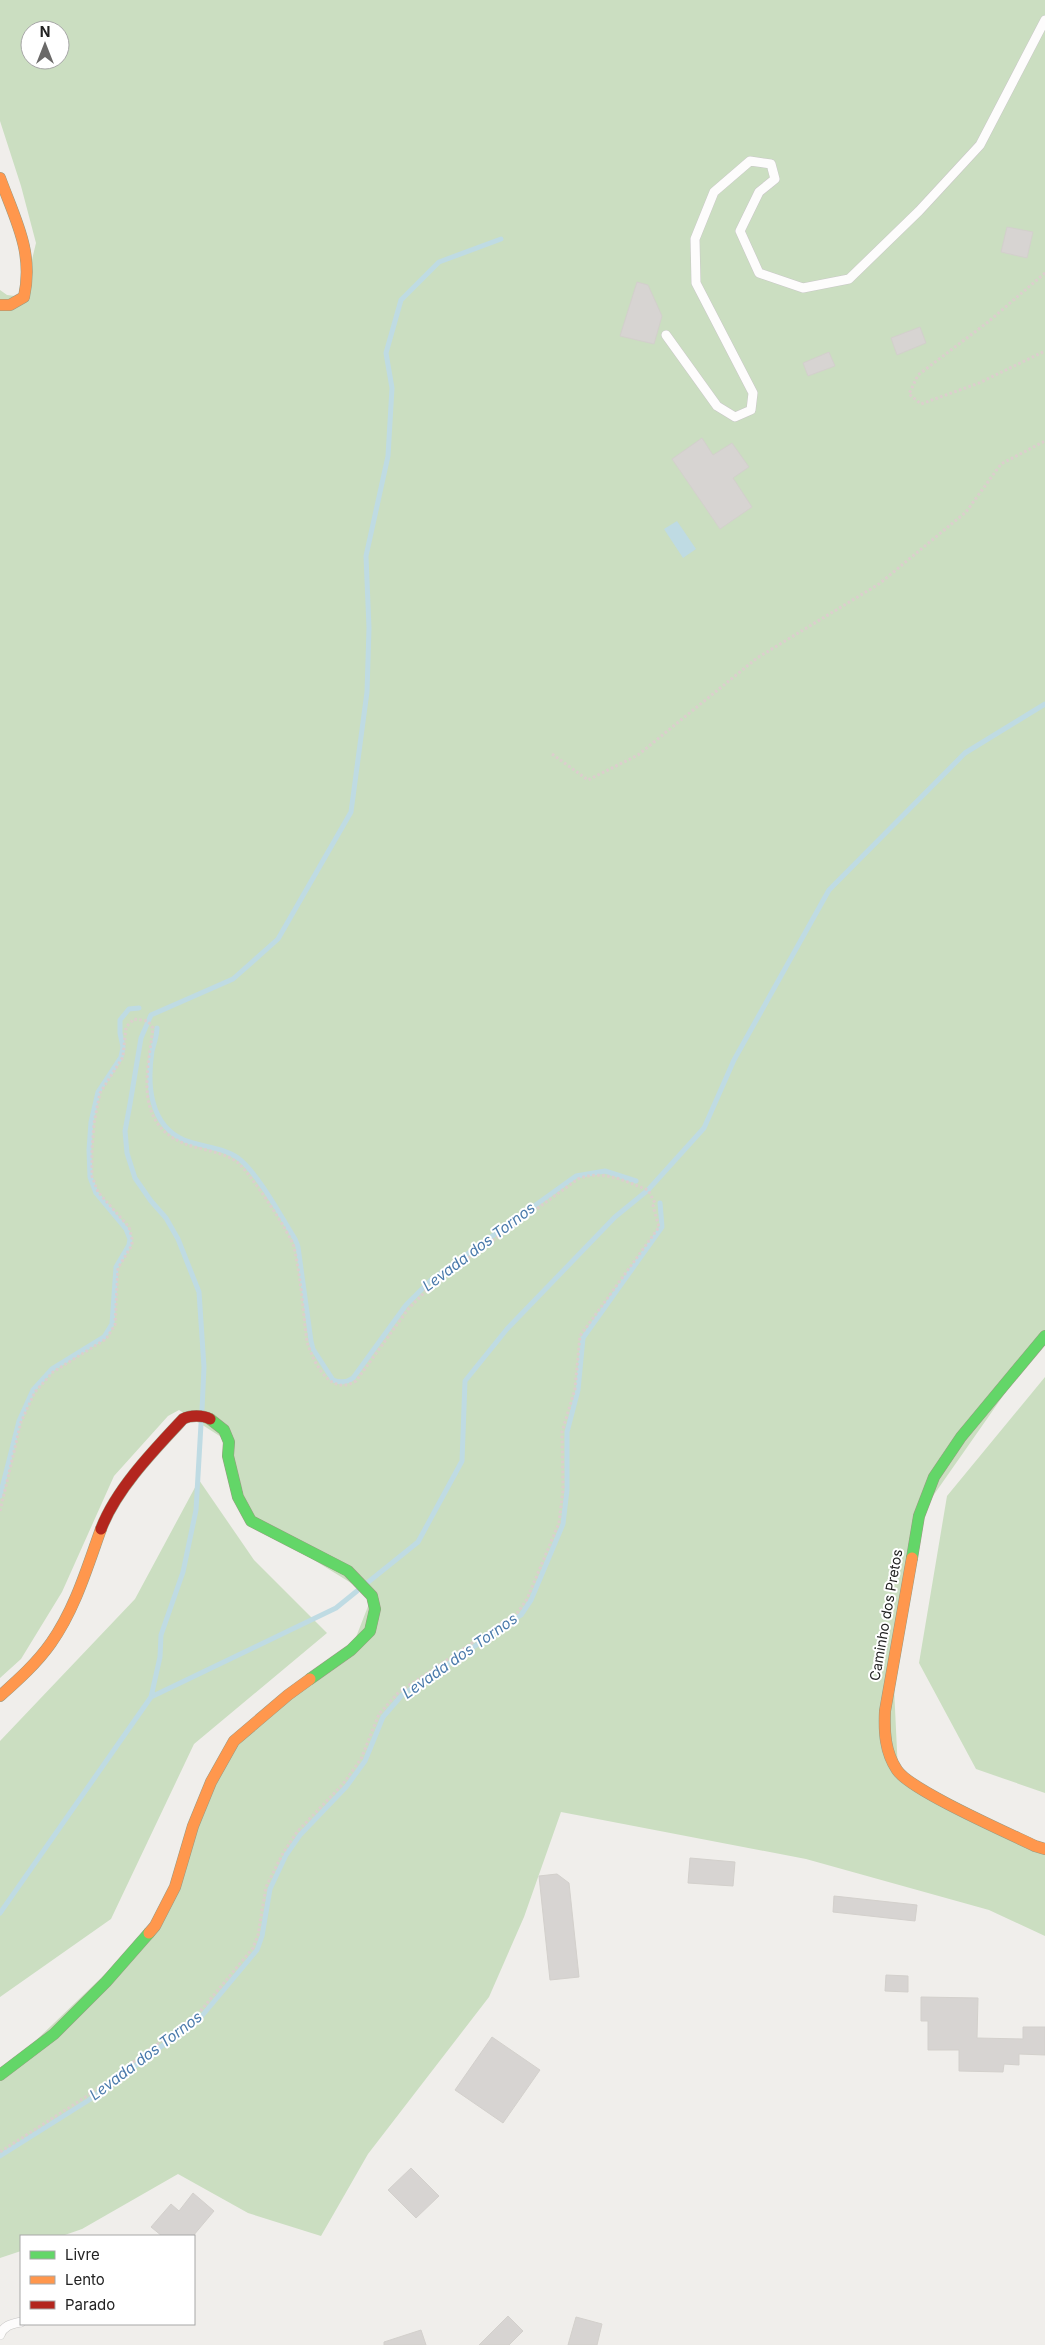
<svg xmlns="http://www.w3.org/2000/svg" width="1045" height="2345" font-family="Inter,sans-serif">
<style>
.forest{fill:#cbdec1;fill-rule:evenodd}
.water{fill:#bfdbe3}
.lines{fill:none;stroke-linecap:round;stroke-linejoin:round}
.stream{stroke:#bfdbe3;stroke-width:5}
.building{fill:#d7d4d2;stroke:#d3d0cc}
.lane-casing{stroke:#c9c8c7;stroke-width:10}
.fast-casing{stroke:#999a82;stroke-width:12}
.slow-casing{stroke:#999a82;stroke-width:12}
.jam-casing{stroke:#999a82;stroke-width:12}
.path{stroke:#dccecd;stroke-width:3;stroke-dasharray:2.5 2.5;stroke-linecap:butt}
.lane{stroke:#fdfcfc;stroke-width:9}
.fast{stroke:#63d668;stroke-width:11}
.slow{stroke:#ff974d;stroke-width:11}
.jam{stroke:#b3261e;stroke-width:11}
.labels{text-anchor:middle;stroke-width:4;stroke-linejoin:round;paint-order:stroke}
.street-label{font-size:14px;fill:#222;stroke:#fff}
.water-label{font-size:15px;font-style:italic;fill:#4a7aab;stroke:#fff}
</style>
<rect width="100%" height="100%" fill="#f0eeeb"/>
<path class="forest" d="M0 0H1045V1336L919 1516 893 1666 898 1772 1045 1847V1936L989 1910 806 1859 561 1812 524 1917 489 1997 368 2154 321 2236 248 2213 178 2174 82 2229 62 2236H21V2251L0 2258V2075L155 1926 234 1741 351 1650 372 1596 251 1521 229 1442 179 1410 168 1416 114 1476 62 1592 21 1659 0 1678V290L7 295 23 297 36 243 21 186 0 121ZM30 30H60V60H30Z
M1045 1377V1793L976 1769 919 1663 947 1496Z
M199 1480 254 1560 327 1633 194 1744 111 1919 0 1997V1741L135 1599Z"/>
<path class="water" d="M677 521 696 549 683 558 664 529Z"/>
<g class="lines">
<path class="stream" d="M157 1028C157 1036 154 1043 152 1051 147 1083 149 1125 184 1140 201 1147 223 1147 238 1158 257 1172 282 1218 295 1239L298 1247 311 1341 313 1349 333 1380C340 1383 346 1383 353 1378L406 1305 431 1280 576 1176 605 1171 636 1181
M202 1410 204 1367 199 1292 178 1239 166 1218 151 1201 135 1178 127 1153 125 1131 130 1104 141 1038 151 1015 233 979 278 939 351 812 367 692 369 628 366 556 388 456 392 388 386 353 401 300 439 262 501 239
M0 1496 19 1421 33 1390 52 1369 104 1337 112 1324 116 1267 129 1245 130 1239 126 1229 96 1193 90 1177 89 1150 91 1122 98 1092 121 1057 123 1047 120 1033V1020L129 1009 139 1008
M367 1583 418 1542 462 1461 465 1381 507 1329 615 1217 648 1190 704 1128 734 1060 829 890 965 753 1045 704
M151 1697 160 1657 161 1635 183 1572 196 1510 201 1424
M0 1913 151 1697 336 1608 357 1591
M0 2156 89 2100 201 2017 257 1950 262 1936 270 1889 286 1855 300 1835 346 1787 365 1761 383 1717 402 1695 521 1615 531 1600 563 1524 567 1490V1432L578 1390 583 1338 662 1227 660 1203"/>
</g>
<path class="building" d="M1007 227 1033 232 1027 258 1001 252Z
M637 282 648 285 662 316 654 344 620 336Z
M920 327 926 343 897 355 891 338Z
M829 352 835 366 808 376 803 363Z
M702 438 713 455 732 443 749 467 733 478 752 507 720 529 672 459Z
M690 1858 735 1862 733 1886 688 1883Z
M557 1874 569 1883 579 1977 550 1980 539 1876Z
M834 1896 917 1905 915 1921 833 1912Z
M886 1975 908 1976V1992L885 1991Z
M921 1997 978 1998 977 2038 1023 2039V2027H1045V2055L1019 2054V2065L1004 2064 1003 2072 959 2071V2050H928V2021H921Z
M492 2037 540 2070 503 2123 455 2090Z
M411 2168 439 2196 416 2218 388 2190Z
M193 2193 214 2211 193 2236H162L151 2227 171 2204 179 2211Z
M508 2316 523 2331 509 2345H479Z
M576 2317 602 2324 597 2345H568Z
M421 2330 426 2345H384V2342Z"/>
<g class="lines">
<defs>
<path id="lane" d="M666 335 717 406 735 417 751 410 753 393 696 283 695 239 714 192 750 161 771 164 775 179 759 192 740 231 759 273 803 288 849 279 919 211 980 145 1045 20
M0 2335C4 2325 12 2324 21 2322"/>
<path id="fast" d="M210 1419 224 1430 229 1442 228 1456 238 1497 251 1521 348 1571 372 1596 375 1609 370 1631 351 1650 310 1679
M912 1558 919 1516 934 1477 961 1437 1045 1336
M0 2075 54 2034 106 1982 149 1933"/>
<path id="slow" d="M0 178C15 219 34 252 24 297L10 305H0
M912 1558 885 1711C884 1732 885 1752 897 1770 910 1790 1008 1833 1035 1846L1045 1849
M0 1696C18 1680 37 1663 51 1643 75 1609 87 1568 101 1529
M149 1933 155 1926 175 1887 193 1826 211 1782 234 1741 288 1695 310 1679"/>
<path id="jam" d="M101 1529C116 1489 154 1450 183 1419 190 1415 203 1415 210 1419"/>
</defs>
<use href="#lane" class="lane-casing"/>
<use href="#fast" class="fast-casing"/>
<use href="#slow" class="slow-casing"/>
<use href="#jam" class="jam-casing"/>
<path class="path" d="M1045 273 988 322 918 375 909 394 921 404 979 383 1045 351
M552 754 588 780 638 755 757 658 879 584 966 512 1001 464 1045 441
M0 1511 21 1422 35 1392 53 1372 106 1339 115 1325 118 1268 132 1245V1239L129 1227 98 1192 92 1176V1150L94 1123 100 1093 123 1057 126 1027 134 1019 148 1021 153 1028C148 1069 133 1122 183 1143 199 1150 222 1151 237 1162 249 1171 290 1233 294 1247 301 1278 303 1311 307 1342 314 1363 330 1397 356 1381L409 1308 434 1283 578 1179C604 1169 624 1181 648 1190L655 1203 653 1206 659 1227 580 1336 575 1389 562 1432 563 1490 559 1523 527 1599 518 1612 399 1692 379 1714 361 1759 343 1784 297 1832 283 1853 266 1887 258 1935 253 1948 198 2014 87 2096 0 2152"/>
<use href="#lane" class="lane"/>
<use href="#fast" class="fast"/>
<use href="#slow" class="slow"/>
<use href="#jam" class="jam"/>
</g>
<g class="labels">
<g class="street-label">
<text transform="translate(886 1615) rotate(-80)" y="5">Caminho dos Pretos</text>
</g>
<g class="water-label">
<text transform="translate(479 1247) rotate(-37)" y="5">Levada dos Tornos</text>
<text transform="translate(460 1656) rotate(-35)" y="5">Levada dos Tornos</text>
<text transform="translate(146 2056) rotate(-37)" y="5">Levada dos Tornos</text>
</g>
</g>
<rect x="20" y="2235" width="175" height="90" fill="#ffffff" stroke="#a7a7a7"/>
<rect x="30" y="2251" width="25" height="8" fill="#63d668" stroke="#a7a7a7"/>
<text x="65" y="2260" font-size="15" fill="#222222">Livre</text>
<rect x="30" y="2276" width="25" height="8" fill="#ff974d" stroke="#a7a7a7"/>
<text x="65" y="2285" font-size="15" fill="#222222">Lento</text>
<rect x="30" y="2301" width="25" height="8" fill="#b3261e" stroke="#a7a7a7"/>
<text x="65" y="2310" font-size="15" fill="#222222">Parado</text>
<g transform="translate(45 45)"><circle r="24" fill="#ffffff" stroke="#a7a7a7"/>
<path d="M0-4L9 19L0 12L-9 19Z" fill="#6a6968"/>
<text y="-8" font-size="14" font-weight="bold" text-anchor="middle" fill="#222222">N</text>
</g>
</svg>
